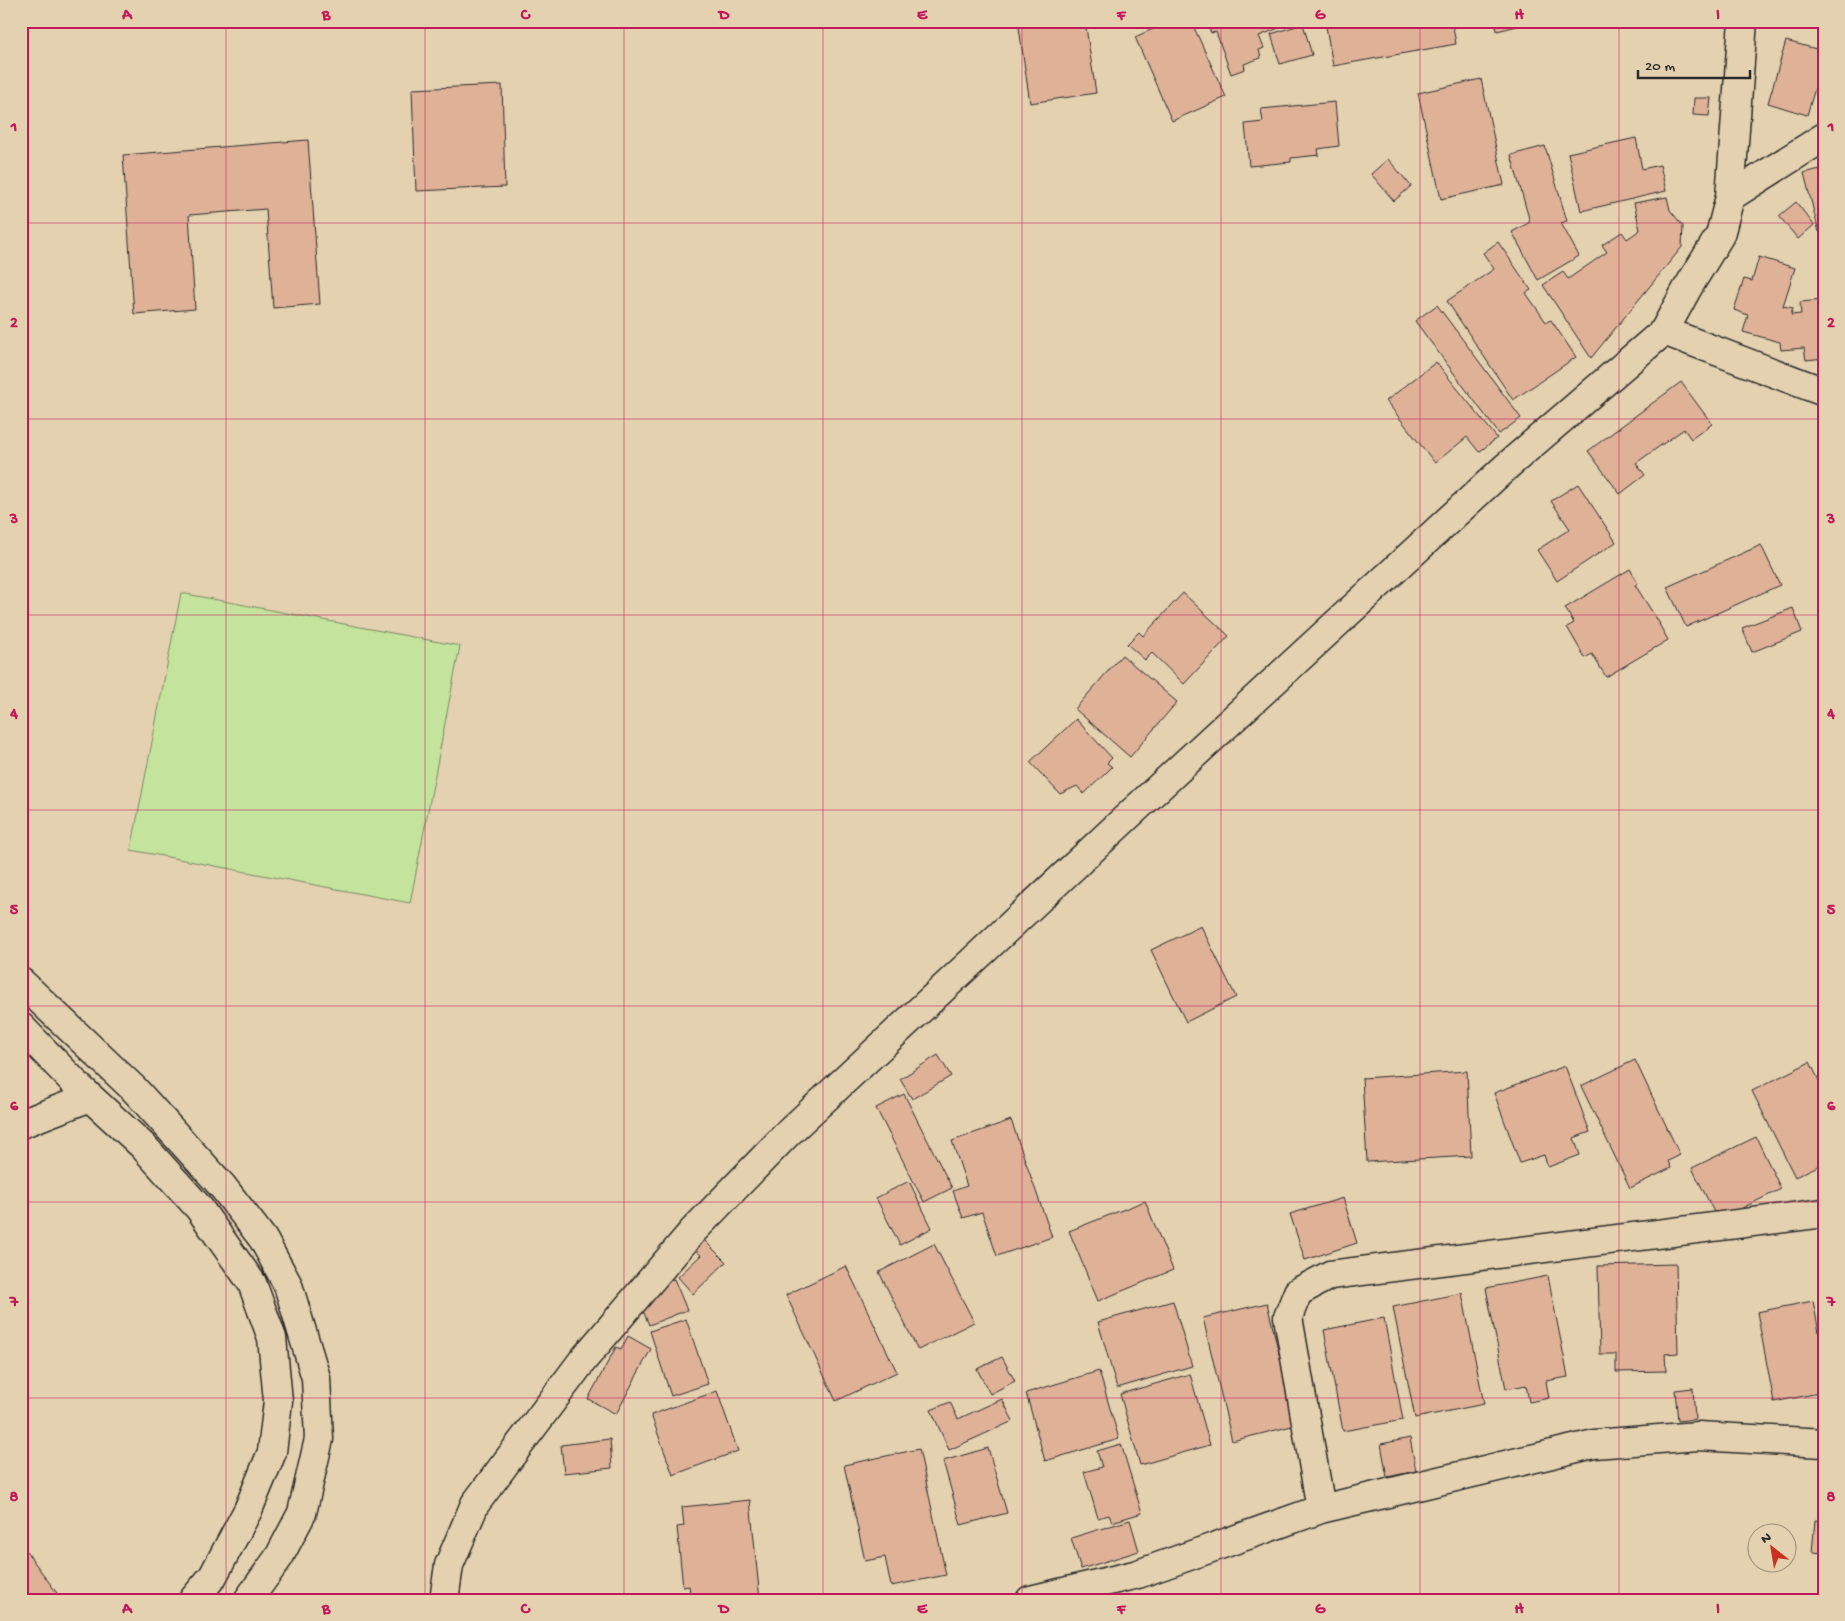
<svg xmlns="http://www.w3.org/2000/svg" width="1845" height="1621" font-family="'Gochi Hand',sans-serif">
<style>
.green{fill:#c4e49d;stroke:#788864}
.building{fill:#dfb298;stroke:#2b2b2b}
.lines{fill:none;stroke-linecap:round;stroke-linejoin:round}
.minor-casing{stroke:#2b2b2b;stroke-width:31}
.minor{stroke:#e4d1af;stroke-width:28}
.grid{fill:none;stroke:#c2185b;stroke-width:1;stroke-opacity:0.55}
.neatline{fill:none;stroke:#c2185b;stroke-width:2}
.grid-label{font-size:16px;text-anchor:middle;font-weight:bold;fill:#c2185b}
</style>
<rect width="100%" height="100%" fill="#e4d1af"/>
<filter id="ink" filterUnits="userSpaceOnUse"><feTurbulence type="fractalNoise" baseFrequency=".02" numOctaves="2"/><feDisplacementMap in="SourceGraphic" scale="10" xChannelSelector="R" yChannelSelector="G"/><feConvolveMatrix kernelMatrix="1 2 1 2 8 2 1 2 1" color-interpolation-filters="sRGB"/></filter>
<g filter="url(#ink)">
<path class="green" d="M181 593 460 646 410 903 131 850Z"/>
<path class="building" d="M1018 21H1085L1096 93 1030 103Z
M1171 21H1191L1226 97 1172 121 1135 37Z
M1206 21H1277L1279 28 1259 36 1264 48 1259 50 1261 58 1244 64 1245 69 1231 74 1216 32 1211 33Z
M1325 21H1452L1456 44 1333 66Z
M1495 21H1538L1497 31Z
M1788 21H1824V30L1788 26Z
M1303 24 1312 55 1280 64 1271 34Z
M1786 41 1824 51V58L1807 115 1768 103Z
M1481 79 1504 185 1441 199 1418 93Z
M502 85 505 187 416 191 412 89Z
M1694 98H1711L1709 116 1693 115Z
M1335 102 1339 146 1318 149 1319 155 1291 158V162L1249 166 1245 124 1263 122 1261 109Z
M1636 138 1642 169 1660 165 1666 191 1581 211 1568 153Z
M308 140 320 304 273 308 266 209 189 215 195 309 134 314 123 155Z
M1545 146 1567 221 1561 223 1579 256 1538 280 1512 232 1530 222 1511 155Z
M1388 159 1411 186 1394 201 1371 174Z
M1824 168V231L1819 232 1804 173Z
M1667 197 1670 210 1683 226 1682 247 1591 358 1543 285 1563 272 1568 279 1607 252 1602 245 1622 232 1627 239 1640 230 1634 203Z
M1796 202 1814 225 1798 239 1779 216Z
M1498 242 1531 290 1526 293 1546 322 1551 320 1576 357 1513 400 1447 301 1494 269 1483 253Z
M1759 257 1795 268 1783 306 1793 308 1791 315 1801 314 1800 302 1824 300V358L1806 360 1804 348 1781 350 1780 342 1743 332 1748 315 1734 310 1744 279 1752 281Z
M1437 305 1521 418 1499 434 1415 321Z
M1436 362 1497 438 1479 452 1467 437 1435 463 1386 401Z
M1681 382 1712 424 1691 439 1684 429 1636 463 1645 475 1620 494 1588 451Z
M1578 484 1616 542 1557 581 1537 550 1570 529 1551 501Z
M1761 545 1780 585 1686 627 1667 587Z
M1630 569 1638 583 1635 585 1660 624H1659L1668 640 1606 677 1592 654 1585 658 1567 627 1574 623 1565 608Z
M1183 593 1229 636 1184 684 1152 653 1145 660 1127 644 1139 632 1143 636Z
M1793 608 1802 632 1752 652 1742 628Z
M1122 655 1177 702 1130 757 1075 709Z
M1076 719 1112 758 1107 763 1112 767 1084 794 1077 786 1060 794 1030 762Z
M1201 926 1236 997 1186 1022 1151 950Z
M938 1055 951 1076 912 1099 900 1079Z
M1635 1060 1680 1155 1668 1161 1671 1168 1630 1188 1581 1086Z
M1810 1062 1824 1091V1163L1795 1177 1752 1091Z
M1565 1066 1590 1132 1574 1138 1580 1155 1548 1167 1544 1155 1520 1163 1494 1093Z
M1467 1071 1471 1156 1367 1162 1362 1078Z
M904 1094 952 1188 924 1202 876 1108Z
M1011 1120 1052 1237 997 1256 982 1212 963 1218 953 1191 967 1186 952 1141Z
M1756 1137 1781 1189 1718 1220 1692 1168Z
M909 1181 932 1228 900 1245 876 1198Z
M1343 1198 1357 1243 1305 1260 1290 1214Z
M1145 1201 1173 1270 1098 1301 1069 1231Z
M703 1239 726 1262 693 1294 678 1277 701 1255 693 1248Z
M934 1244 974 1322 918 1350 879 1272Z
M1676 1264 1678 1353 1665 1354 1666 1371 1616 1372V1354H1600L1598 1266Z
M846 1266 897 1372 836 1401 786 1295Z
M1548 1276 1568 1377 1546 1381 1549 1398 1529 1402 1526 1385 1506 1389 1486 1288Z
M674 1279 687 1310 649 1325 641 1306 657 1286Z
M1462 1293 1484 1404 1415 1418 1393 1307Z
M1173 1301 1192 1366 1117 1388 1098 1322Z
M1813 1301 1824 1358V1392L1774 1402 1757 1312Z
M1267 1303 1296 1425 1232 1441 1203 1318Z
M1384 1318 1403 1420 1343 1431 1324 1330Z
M686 1319 708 1384 671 1396 650 1331Z
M628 1336 651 1349 616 1414 588 1399 616 1347 621 1349Z
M1002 1357 1015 1381 990 1394 977 1369Z
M1099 1371 1119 1439 1045 1461 1026 1393Z
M1190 1374 1210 1445 1140 1465 1120 1394Z
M1693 1388 1695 1419 1678 1421 1675 1390Z
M717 1391 738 1451 673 1475 651 1415Z
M1002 1399 1013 1421 949 1450 931 1410 950 1402 958 1419Z
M1410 1438 1416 1471 1387 1477 1381 1444Z
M610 1439 612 1468 564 1473 561 1445Z
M1121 1444 1142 1513 1112 1522 1109 1515 1098 1518 1084 1472 1102 1467 1097 1451Z
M988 1448 1007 1513 961 1525 943 1461Z
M919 1449 946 1575 891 1586 885 1557 865 1561 844 1465Z
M750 1500 760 1600H691L689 1586 683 1587 677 1527 684 1526 682 1507Z
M1130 1520 1139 1551 1081 1569 1071 1538Z
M1815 1520 1824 1521V1553L1812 1552Z
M21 1544 62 1600H21Z"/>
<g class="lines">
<defs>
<path id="minor" d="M1730 197 1824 137
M1664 331 1824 392
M21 982 134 1089 223 1187 263 1239 288 1285 316 1378 319 1439 302 1513 279 1557 248 1600
M21 1027 79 1087 143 1146 199 1208 252 1283 272 1338 278 1401 272 1452 248 1510 213 1576 193 1600
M21 1124 90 1097
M1321 1509 1288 1317 1298 1292 1330 1275 1824 1213
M444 1600 449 1565 475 1504 583 1360 692 1232 787 1134 1128 816 1507 466 1664 331 1687 289 1720 235 1730 197 1743 21
M1030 1600 1138 1574 1321 1509 1594 1444 1698 1436 1824 1443"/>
</defs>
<use href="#minor" class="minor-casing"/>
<use href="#minor" class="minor"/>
</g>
</g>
<path class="grid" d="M226 21V1600M425 21V1600M624 21V1600M823 21V1600M1022 21V1600M1221 21V1600M1420 21V1600M1619 21V1600M21 223H1824M21 419H1824M21 615H1824M21 810H1824M21 1006H1824M21 1202H1824M21 1398H1824"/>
<rect width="1845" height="1621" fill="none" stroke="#e4d1af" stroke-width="55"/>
<g transform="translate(1772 1548) rotate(329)"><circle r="24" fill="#e4d1af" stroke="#9a8f7a"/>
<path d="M0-4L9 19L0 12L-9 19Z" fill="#c8321e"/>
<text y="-8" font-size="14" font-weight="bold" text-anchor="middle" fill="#2b2b2b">N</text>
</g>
<path d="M1638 70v8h112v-8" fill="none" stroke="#2b2b2b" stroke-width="2.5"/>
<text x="1645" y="70" font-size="15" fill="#2b2b2b" stroke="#e4d1af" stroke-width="4" paint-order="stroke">20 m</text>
<rect x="28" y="28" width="1790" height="1566" class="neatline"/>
<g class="grid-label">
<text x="127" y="19">A</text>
<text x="326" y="19">B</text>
<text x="525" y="19">C</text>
<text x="724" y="19">D</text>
<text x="922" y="19">E</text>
<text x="1121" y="19">F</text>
<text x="1320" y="19">G</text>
<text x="1519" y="19">H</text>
<text x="1718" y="19">I</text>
<text x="14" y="131">1</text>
<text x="1831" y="131">1</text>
<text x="14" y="327">2</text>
<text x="1831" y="327">2</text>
<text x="14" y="523">3</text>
<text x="1831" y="523">3</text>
<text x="14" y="718">4</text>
<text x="1831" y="718">4</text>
<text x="14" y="914">5</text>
<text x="1831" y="914">5</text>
<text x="14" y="1110">6</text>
<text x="1831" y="1110">6</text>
<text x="14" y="1306">7</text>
<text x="1831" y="1306">7</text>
<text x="14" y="1501">8</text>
<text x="1831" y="1501">8</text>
<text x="127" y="1613">A</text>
<text x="326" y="1613">B</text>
<text x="525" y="1613">C</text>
<text x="724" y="1613">D</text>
<text x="922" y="1613">E</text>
<text x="1121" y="1613">F</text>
<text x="1320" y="1613">G</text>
<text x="1519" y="1613">H</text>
<text x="1718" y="1613">I</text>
</g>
</svg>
